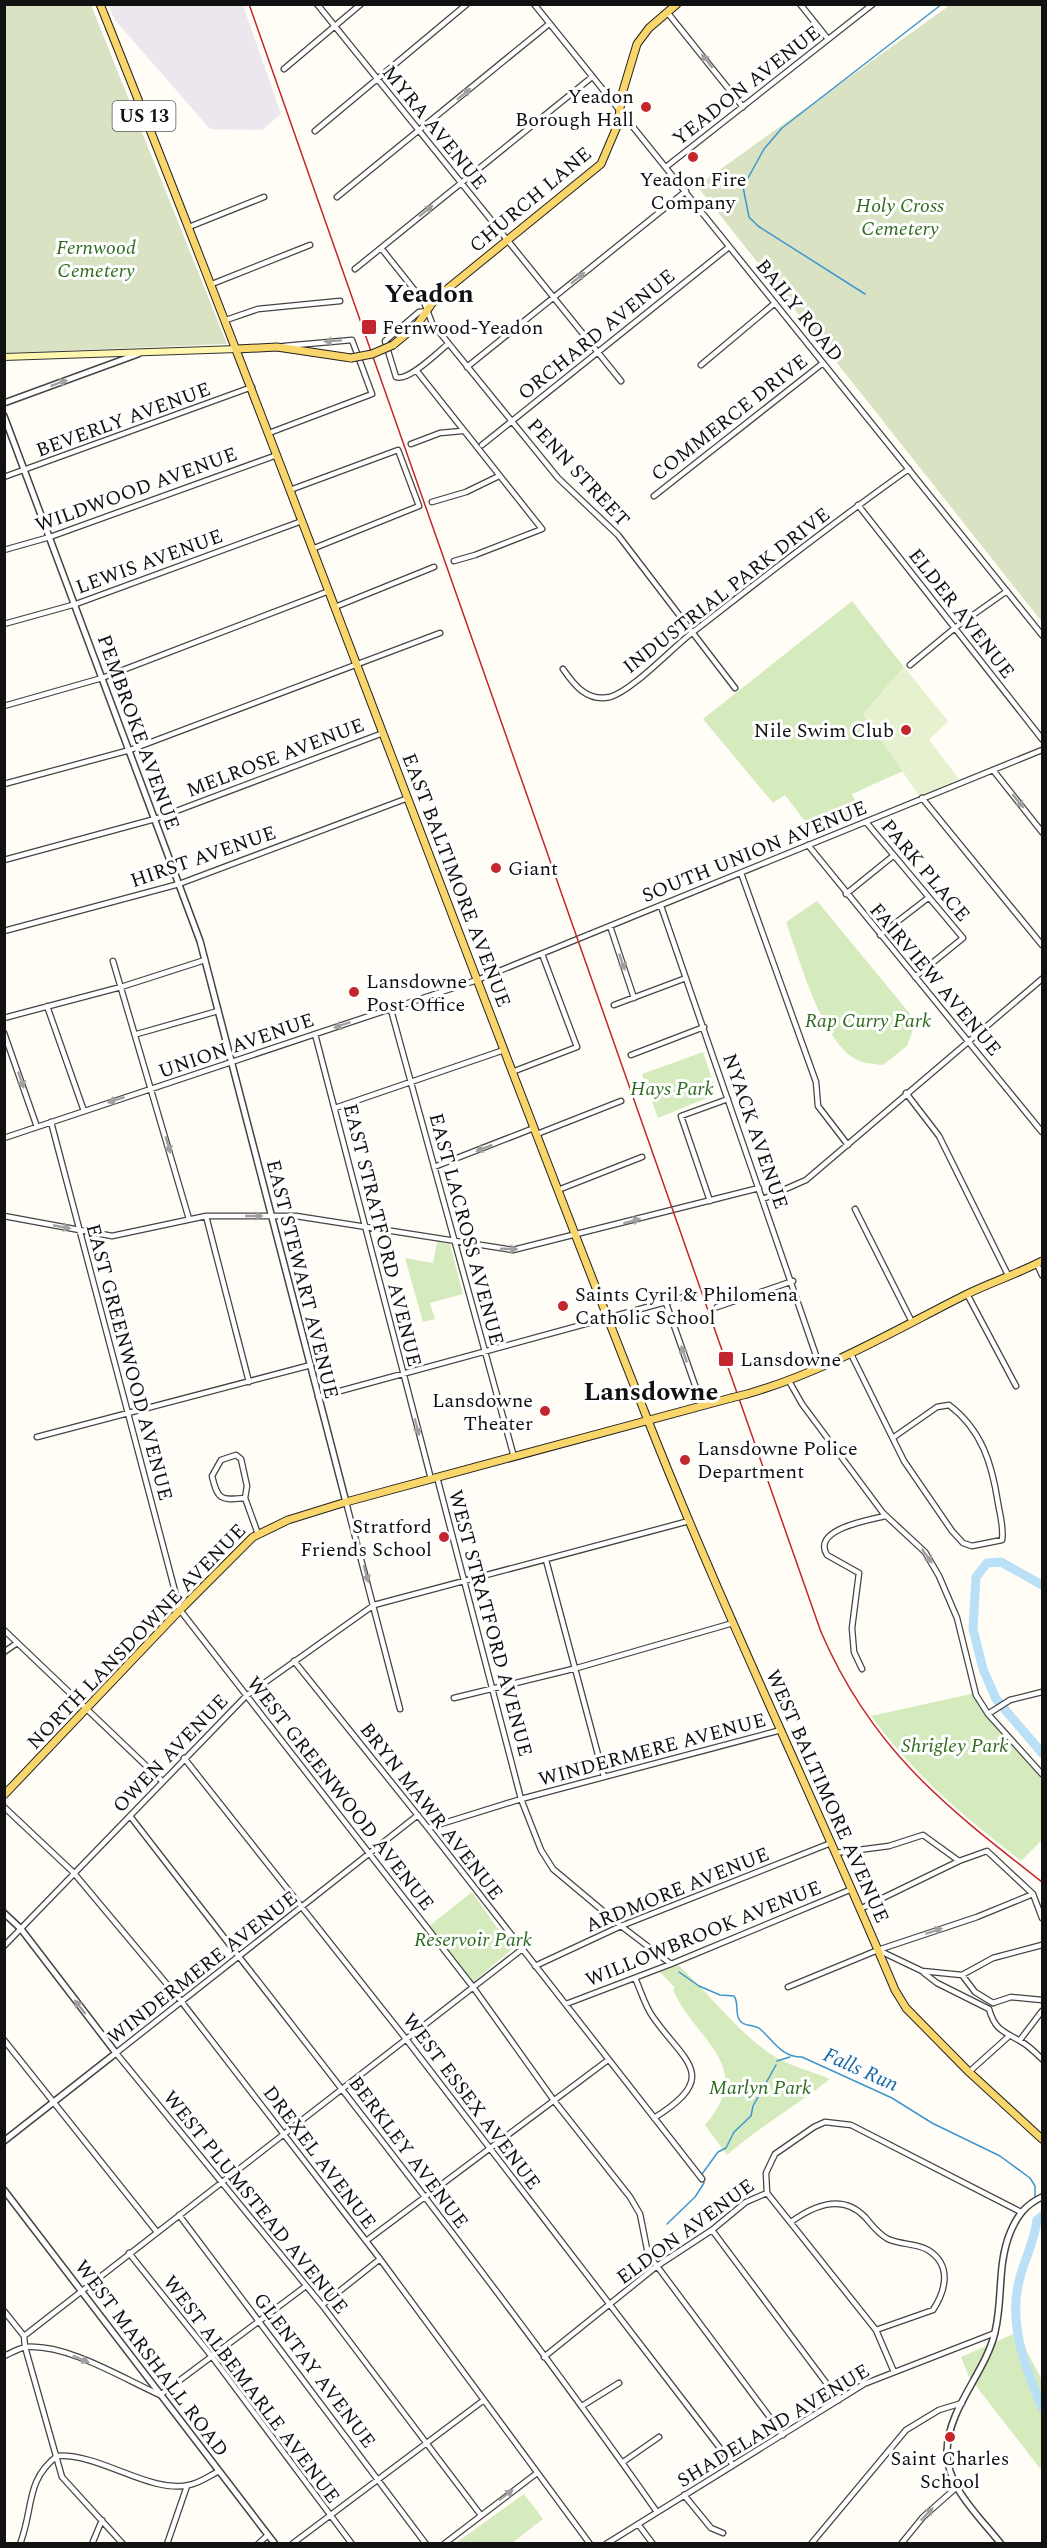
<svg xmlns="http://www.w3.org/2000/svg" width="1047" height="2548" font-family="Spectral,serif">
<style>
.industrial{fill:#eee6ef}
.green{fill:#d5ebbd}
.cemetery{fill:#d9e3c4}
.pitch{fill:#e6f2cf}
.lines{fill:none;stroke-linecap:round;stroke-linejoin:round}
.stream{stroke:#3f96cf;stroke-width:1.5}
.river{stroke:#b9e0f7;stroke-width:9}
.minor-casing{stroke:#444;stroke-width:7}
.tertiary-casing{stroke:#444;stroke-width:8}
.secondary-casing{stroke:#333;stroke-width:8}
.primary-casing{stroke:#222;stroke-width:9}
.minor{stroke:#fff;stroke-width:4.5}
.tertiary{stroke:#fff;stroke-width:5}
.secondary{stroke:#fff6b0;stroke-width:6}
.primary{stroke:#f9d66b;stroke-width:7}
.rail{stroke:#c4262e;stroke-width:1.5}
.primary-bridge-casing{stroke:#222;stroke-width:9;stroke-linecap:butt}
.primary-bridge{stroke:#f9d66b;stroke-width:7}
.oneway{fill:#a0a0a0}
.poi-dot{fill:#c4262e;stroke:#fff;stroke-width:2}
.labels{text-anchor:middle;stroke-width:6;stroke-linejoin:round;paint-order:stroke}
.shield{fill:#fff;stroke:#585858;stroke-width:1.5}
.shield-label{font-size:18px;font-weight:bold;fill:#111}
.street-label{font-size:20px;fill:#111;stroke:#fff}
.poi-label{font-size:20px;fill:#111;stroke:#fff;text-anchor:start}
.park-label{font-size:20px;font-style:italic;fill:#2f6b1f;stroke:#fff}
.water-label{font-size:21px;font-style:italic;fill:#1768a6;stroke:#fff}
.district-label{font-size:26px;font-weight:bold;fill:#111;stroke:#fff}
</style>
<rect width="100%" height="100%" fill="#fffdf5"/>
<path class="industrial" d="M108 5H243L281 114 262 130 210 129 115 20Z"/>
<path class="green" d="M852 601 904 667 863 714 903 771 852 794 863 816 814 833 785 795 773 803 703 719Z
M817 901 916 1021 907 1046 883 1065C876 1064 867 1064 860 1061 823 1048 799 957 786 922Z
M703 1052 717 1094 658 1118 642 1074Z
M437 1242 450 1244 463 1294 430 1303 435 1319 423 1322 405 1258 433 1263Z
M975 1693 988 1714 1042 1774V1840L1021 1861C961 1814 917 1778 871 1716Z
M472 1892 512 1949 472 1983 429 1926Z
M678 1965C710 1994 734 2028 769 2053 786 2065 811 2071 830 2079 796 2106 759 2127 727 2155L705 2125C757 2065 696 2042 673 1990L675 1988 660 1972Z
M1020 2331 1026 2350 1042 2380V2471L969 2377 961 2357Z
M524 2494 543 2519 512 2543H456Z"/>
<path class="cemetery" d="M4 5H91L227 344 5 353Z
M950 5H1042V622L697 186Z"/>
<path class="pitch" d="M904 667 948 721 929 740 959 779 920 797 863 714Z"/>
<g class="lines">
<path class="stream" d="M865 294 758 226 749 217 743 187 764 149 782 128 942 4
M679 1972 699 1986 720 1995 734 1996C739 2003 735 2012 739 2019 742 2027 754 2024 760 2029 774 2041 781 2057 802 2057L892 2098 932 2123 1000 2156 1030 2178 1035 2186V2196
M777 2061 790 2057
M667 2224 695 2197 704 2183 702 2174 718 2152 726 2148 734 2132 751 2116 753 2106 776 2065"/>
<path class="river" d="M1042 1585 1001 1562 987 1563 976 1577 973 1629 983 1669 996 1699 1042 1753
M1042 2216 1037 2220C1035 2240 1024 2260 1019 2281 1008 2324 1026 2369 1042 2408"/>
<defs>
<path id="minor" d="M317 4 621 381
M534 4 1042 635
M800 4 828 39
M667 12 743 107
M284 69 361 4
M315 131 467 4
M666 167 873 4
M337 197 549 24
M189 227 264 197
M381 248 424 302 432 323 558 478 618 535 735 688
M355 269 592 77
M212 284 310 245
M427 311 419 312 385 341 396 377C408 382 438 352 448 344
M226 320 258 309 340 301
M701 365 775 303
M467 367 686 191
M416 370 542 529 475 555 454 561
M269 433 372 394 352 340 284 346
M411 444 440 433 462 431
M482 445 729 247
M4 477 252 387
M290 490 398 450 419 506 312 549
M654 496 823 363
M432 502 466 492 499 476
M858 505 1042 739
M4 550 50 537 277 455
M335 607 434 567
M4 624 76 604 302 521
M910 665 956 627 1007 591
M563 669C574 685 587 702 610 697 632 691 672 648 693 632 764 577 835 521 909 469
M4 706 102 678 329 591
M993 770 1042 832
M4 784 130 750 440 633
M922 798 1042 945
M866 822 963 938 915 977
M808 845 1042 1132
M4 860 155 819 383 733
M741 873 816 1082 818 1106 848 1145
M846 894 893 856
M661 906 820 1367
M610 926 634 998
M4 931 179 884 408 798
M880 935 928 898
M113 961 189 1219
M614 1005 686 978
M47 1006 84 1111
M391 1010 514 1457
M4 1018 121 987 205 960
M4 1033 37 1127
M137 1034 218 1011
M315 1034 431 1479
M631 1055 704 1027
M512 1072 577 1047 542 954
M906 1093 939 1136 1008 1275
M335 1108 504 1050
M51 1122 180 1610 473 1987 555 2102 630 2197 640 2214 648 2254 783 2435
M537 1134 621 1101
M4 1138 477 980 1042 750
M434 1167 534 1128
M558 1190 642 1157
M763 1199 806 1180 1042 979
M710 1201 681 1116 728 1099
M855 1209 912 1322
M4 1216 112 1236 206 1216H296L513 1250 759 1188
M206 1216 249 1382
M1037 1264 1042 1275
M967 1294 1016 1386
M666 1303 702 1405
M717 1307 793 1281
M851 1354 904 1461 952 1531 963 1543 972 1546 1002 1540C1004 1528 1000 1515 998 1503 992 1464 982 1430 949 1405L937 1407 894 1437
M789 1381 802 1404 883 1513 925 1552 939 1576 957 1618 976 1695 988 1714 1042 1774
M318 1397 695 1294
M37 1437 311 1365
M437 1477 521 1799 541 1850 553 1869 621 1926 671 1964
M245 1498C221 1500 218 1501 212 1476L221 1460 236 1455 241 1459 247 1486 245 1498 258 1534
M346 1502 400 1709
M546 1560 604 1777
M4 1630 162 1781
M4 1652 17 1643
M294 1661 428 1828 702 2179
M862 1669 854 1652 852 1628 859 1573 827 1555C811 1529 870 1520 885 1516
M454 1698 577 1668 733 1623
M988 1714 1010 1700 1042 1692
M184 1758 406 2039 733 2465
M4 1807 73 1872 181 2001 380 2259 590 2544
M418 1815 116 2053 322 2305 480 2514
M130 1816C308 2047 490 2274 657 2512
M428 1828 521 1799 781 1730
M835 1853 889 1846 923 1835 959 1861
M860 1909 959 1861 987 1851 1033 1894 1042 1918
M4 1946 246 1696 374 1605 689 1521
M878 1950 922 1971 962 1975 993 1958 1042 1945
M535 1966 621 1926 831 1843
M924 1973 937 1983 989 2009C995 2030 1003 2031 1020 2041 1028 2045 1036 2053 1042 2059
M962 1975 975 1992 993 2003
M635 1978C641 1991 645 2006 653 2017 684 2062 722 2076 654 2118
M788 1987 878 1950 977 1917 1033 1894
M993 2003 1011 1997 1042 2000
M566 2004 671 1964 852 1889
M4 2040 157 2232
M1020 2040 1042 2011
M969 2072 1008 2037
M767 2193 876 2330 894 2372
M179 2215 426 2544
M791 2222C813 2206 842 2193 865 2217 872 2225 878 2234 888 2239 901 2245 916 2243 928 2250 952 2265 946 2290 933 2310L876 2330
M712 2230 839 2400
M366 2241 608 2060
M129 2253 213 2358 352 2544
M322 2305 380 2259
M4 2311 24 2336 25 2347 62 2477 123 2544
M24 2336 521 1950
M4 2356C11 2353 19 2348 26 2347 68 2344 122 2378 160 2395L306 2286
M544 2357 657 2266 712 2230 746 2202 767 2193 766 2173 775 2154 814 2127 825 2122 851 2125 1021 2212
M582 2406 619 2383
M623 2462 659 2437
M684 2495 711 2528 723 2533
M638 2524 653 2544
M20 2544C34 2508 25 2481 57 2456 100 2453 150 2494 189 2485 200 2483 209 2476 219 2471
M92 2544 102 2520
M167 2544 187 2486
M258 2544 268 2535
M292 2544 484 2400
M444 2544 537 2473
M606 2544 864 2384 995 2333
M811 2544 906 2430 939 2410 962 2403
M901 2544 923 2517 957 2487"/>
<path id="tertiary" d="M4 403 138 354
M4 416 200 941 346 1502
M4 1913 21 1929 116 2053 4 2141
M4 2190 275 2544
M1001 2544C980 2517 946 2487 947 2451 948 2408 986 2372 995 2332 1003 2300 997 2265 1010 2233 1017 2216 1025 2205 1042 2197"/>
<path id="secondary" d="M4 357 237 349"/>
<path id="primary" d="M100 4C288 473 461 948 647 1418 723 1611 814 1798 895 1990L906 2008 969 2072 1042 2139
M393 345 417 325 435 299 601 164 618 124 622 94 637 44 649 28 677 4
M237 349 277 347 351 358
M747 1394C824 1372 892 1332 963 1296 989 1283 1017 1274 1042 1261
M4 1795 180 1610 253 1537 288 1520 346 1502 731 1398"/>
</defs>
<use href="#minor" class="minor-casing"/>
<use href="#tertiary" class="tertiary-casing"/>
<use href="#secondary" class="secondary-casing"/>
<use href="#primary" class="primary-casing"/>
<use href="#minor" class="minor"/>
<use href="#tertiary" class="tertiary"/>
<use href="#secondary" class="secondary"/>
<use href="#primary" class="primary"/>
<path class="rail" d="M249 4 821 1632C872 1750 945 1806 1042 1882"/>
<defs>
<path id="primary-bridge" d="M351 358 372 354 393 345
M731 1398 747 1394"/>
</defs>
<use href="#primary-bridge" class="primary-bridge-casing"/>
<use href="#primary-bridge" class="primary-bridge"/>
</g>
<defs><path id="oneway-solid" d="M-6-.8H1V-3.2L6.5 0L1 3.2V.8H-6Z" transform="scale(1.5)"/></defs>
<g class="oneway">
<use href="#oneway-solid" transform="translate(707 61) rotate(-129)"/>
<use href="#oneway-solid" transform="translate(464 94) rotate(-39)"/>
<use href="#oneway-solid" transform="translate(426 211) rotate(-39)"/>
<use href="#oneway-solid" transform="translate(578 278) rotate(-39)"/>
<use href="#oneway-solid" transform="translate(333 341) rotate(176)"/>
<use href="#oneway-solid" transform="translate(59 383) rotate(-20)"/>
<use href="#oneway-solid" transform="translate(1018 801) rotate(51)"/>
<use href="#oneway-solid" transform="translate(622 962) rotate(71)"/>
<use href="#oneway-solid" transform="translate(342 1025) rotate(162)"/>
<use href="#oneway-solid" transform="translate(21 1080) rotate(71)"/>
<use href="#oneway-solid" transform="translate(116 1100) rotate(162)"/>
<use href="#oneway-solid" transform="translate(168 1145) rotate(74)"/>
<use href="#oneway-solid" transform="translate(484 1148) rotate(159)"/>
<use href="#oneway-solid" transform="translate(254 1216)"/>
<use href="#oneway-solid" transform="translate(632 1221) rotate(-15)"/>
<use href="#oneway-solid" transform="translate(62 1227) rotate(11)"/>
<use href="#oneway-solid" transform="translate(509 1249) rotate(2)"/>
<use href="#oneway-solid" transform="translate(684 1354) rotate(-109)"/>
<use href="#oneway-solid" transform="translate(417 1427) rotate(75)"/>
<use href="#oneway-solid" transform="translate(927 1556) rotate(54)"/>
<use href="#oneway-solid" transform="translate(366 1574) rotate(75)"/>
<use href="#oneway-solid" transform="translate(934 1931) rotate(-18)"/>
<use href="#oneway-solid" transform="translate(80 2007) rotate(-128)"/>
<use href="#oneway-solid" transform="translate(81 2359) rotate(23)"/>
<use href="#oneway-solid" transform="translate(506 2495) rotate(-36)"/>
<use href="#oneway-solid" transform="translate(927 2514) rotate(-46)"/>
</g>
<g class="poi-dot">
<circle cx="646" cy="107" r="6"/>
<circle cx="693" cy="157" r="6"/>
<rect x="361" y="319" width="16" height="16" rx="3"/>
<circle cx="906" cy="730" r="6"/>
<circle cx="496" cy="868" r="6"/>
<circle cx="354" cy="992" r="6"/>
<circle cx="563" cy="1306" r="6"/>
<rect x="718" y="1351" width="16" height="16" rx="3"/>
<circle cx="545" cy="1411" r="6"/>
<circle cx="685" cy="1460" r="6"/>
<circle cx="444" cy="1537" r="6"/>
<circle cx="950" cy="2437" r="6"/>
</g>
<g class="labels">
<rect class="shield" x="112.5" y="101" width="63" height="30" rx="4.5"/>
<g class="shield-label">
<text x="144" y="122">US 13</text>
</g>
<g class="street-label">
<text transform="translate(746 85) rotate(-38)" y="7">YEADON AVENUE</text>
<text transform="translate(435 127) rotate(51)" y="7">MYRA AVENUE</text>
<text transform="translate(530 199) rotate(-40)" y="7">CHURCH LANE</text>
<text transform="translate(800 310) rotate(51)" y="7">BAILY ROAD</text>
<text transform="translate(596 334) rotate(-39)" y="7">ORCHARD AVENUE</text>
<text transform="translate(729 417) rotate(-38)" y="7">COMMERCE DRIVE</text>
<text transform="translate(123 419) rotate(-20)" y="7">BEVERLY AVENUE</text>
<text transform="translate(579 472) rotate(47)" y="7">PENN STREET</text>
<text transform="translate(136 489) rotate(-20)" y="7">WILDWOOD AVENUE</text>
<text transform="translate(149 561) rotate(-20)" y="7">LEWIS AVENUE</text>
<text transform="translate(726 590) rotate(-38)" y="7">INDUSTRIAL PARK DRIVE</text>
<text transform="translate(962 613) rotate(52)" y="7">ELDER AVENUE</text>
<text transform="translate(139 732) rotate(70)" y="7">PEMBROKE AVENUE</text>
<text transform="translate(275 757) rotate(-21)" y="7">MELROSE AVENUE</text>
<text transform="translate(754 851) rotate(-22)" y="7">SOUTH UNION AVENUE</text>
<text transform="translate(203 856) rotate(-19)" y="7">HIRST AVENUE</text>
<text transform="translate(926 870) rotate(50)" y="7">PARK PLACE</text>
<text transform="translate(457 880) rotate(69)" y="7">EAST BALTIMORE AVENUE</text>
<text transform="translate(936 979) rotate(50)" y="7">FAIRVIEW AVENUE</text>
<text transform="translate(236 1045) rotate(-19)" y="7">UNION AVENUE</text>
<text transform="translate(756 1131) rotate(71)" y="7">NYACK AVENUE</text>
<text transform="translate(467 1229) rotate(75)" y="7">EAST LACROSS AVENUE</text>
<text transform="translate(383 1235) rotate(76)" y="7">EAST STRATFORD AVENUE</text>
<text transform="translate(303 1279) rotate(76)" y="7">EAST STEWART AVENUE</text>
<text transform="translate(130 1362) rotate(75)" y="7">EAST GREENWOOD AVENUE</text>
<text transform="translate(491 1623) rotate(75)" y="7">WEST STRATFORD AVENUE</text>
<text transform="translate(136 1636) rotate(-46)" y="7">NORTH LANSDOWNE AVENUE</text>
<text transform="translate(652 1749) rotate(-15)" y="7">WINDERMERE AVENUE</text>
<text transform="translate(170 1753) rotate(-46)" y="7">OWEN AVENUE</text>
<text transform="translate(341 1793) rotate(52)" y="7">WEST GREENWOOD AVENUE</text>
<text transform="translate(828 1796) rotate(66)" y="7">WEST BALTIMORE AVENUE</text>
<text transform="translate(432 1811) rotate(52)" y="7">BRYN MAWR AVENUE</text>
<text transform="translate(677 1889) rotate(-22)" y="7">ARDMORE AVENUE</text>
<text transform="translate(703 1933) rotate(-22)" y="7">WILLOWBROOK AVENUE</text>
<text transform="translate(202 1967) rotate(-38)" y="7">WINDERMERE AVENUE</text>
<text transform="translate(472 2101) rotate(53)" y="7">WEST ESSEX AVENUE</text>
<text transform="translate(409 2152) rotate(53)" y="7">BERKLEY AVENUE</text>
<text transform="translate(320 2157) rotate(53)" y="7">DREXEL AVENUE</text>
<text transform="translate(256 2202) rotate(51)" y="7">WEST PLUMSTEAD AVENUE</text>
<text transform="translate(685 2231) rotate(-36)" y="7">ELDON AVENUE</text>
<text transform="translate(152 2358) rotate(53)" y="7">WEST MARSHALL ROAD</text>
<text transform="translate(315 2370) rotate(53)" y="7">GLENTAY AVENUE</text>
<text transform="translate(252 2389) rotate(53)" y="7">WEST ALBEMARLE AVENUE</text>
<text transform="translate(773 2425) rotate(-31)" y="7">SHADELAND AVENUE</text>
</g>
<g class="poi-label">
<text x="634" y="103" text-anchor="end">Yeadon<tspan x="634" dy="23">Borough Hall</tspan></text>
<text x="693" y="186" text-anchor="middle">Yeadon Fire<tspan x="693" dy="23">Company</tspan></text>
<text x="382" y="334">Fernwood-Yeadon</text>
<text x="894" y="737" text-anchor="end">Nile Swim Club</text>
<text x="508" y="875">Giant</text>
<text x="366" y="988">Lansdowne<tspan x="366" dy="23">Post Office</tspan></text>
<text x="575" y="1301">Saints Cyril &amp; Philomena<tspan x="575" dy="23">Catholic School</tspan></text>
<text x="740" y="1366">Lansdowne</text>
<text x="533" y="1407" text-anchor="end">Lansdowne<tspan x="533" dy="23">Theater</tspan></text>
<text x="697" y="1455">Lansdowne Police<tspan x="697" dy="23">Department</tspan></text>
<text x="432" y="1533" text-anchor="end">Stratford<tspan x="432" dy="23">Friends School</tspan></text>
<text x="950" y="2465" text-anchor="middle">Saint Charles<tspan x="950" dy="23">School</tspan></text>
</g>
<g class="park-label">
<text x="900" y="212">Holy Cross<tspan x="900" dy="23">Cemetery</tspan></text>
<text x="96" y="254">Fernwood<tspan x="96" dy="23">Cemetery</tspan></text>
<text x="868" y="1027">Rap Curry Park</text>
<text x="672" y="1095">Hays Park</text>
<text x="955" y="1752">Shrigley Park</text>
<text x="473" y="1946">Reservoir Park</text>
<text x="760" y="2094">Marlyn Park</text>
</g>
<g class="water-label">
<text transform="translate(861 2069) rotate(24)" y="7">Falls Run</text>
</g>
<g class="district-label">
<text x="429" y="302">Yeadon</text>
<text x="651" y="1400">Lansdowne</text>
</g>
</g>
<rect width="1047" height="2548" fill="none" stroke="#111111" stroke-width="12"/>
</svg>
